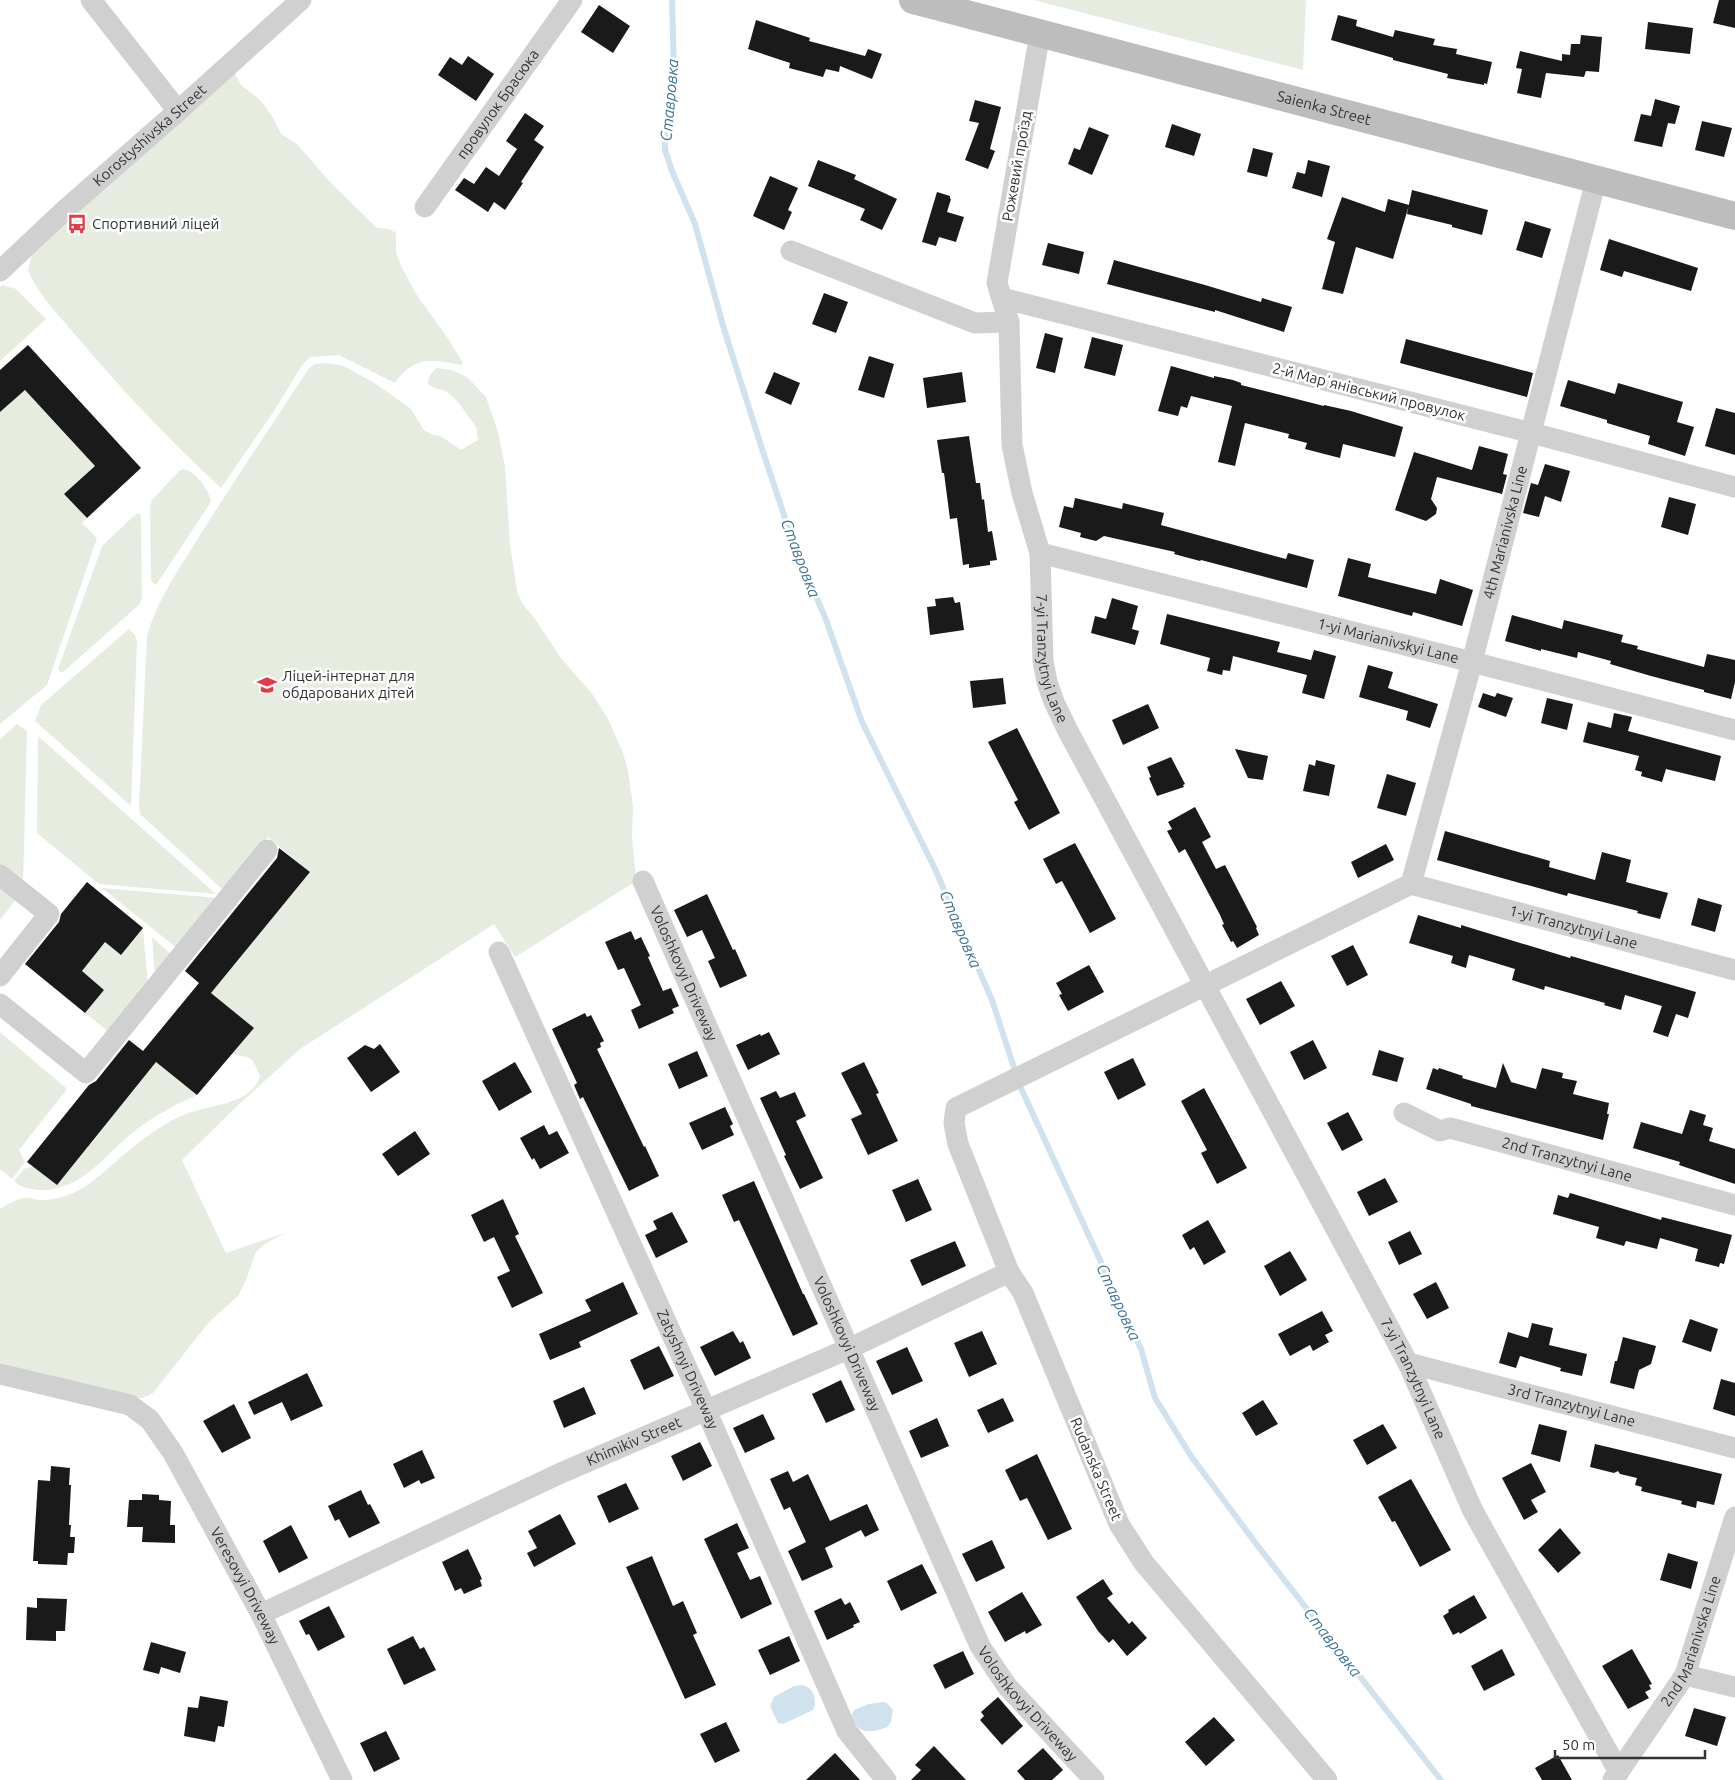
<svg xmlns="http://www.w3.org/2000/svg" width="1735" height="1780" font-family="Ubuntu,sans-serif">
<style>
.green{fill:#e6ecdf}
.water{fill:#cfe2ee}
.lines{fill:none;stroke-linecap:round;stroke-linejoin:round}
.stream{stroke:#cfe2ee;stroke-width:6}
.building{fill:#1a1a1a}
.street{stroke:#d0d0d0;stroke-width:21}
.secondary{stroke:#bdbdbd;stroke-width:28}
.labels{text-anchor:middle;stroke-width:5;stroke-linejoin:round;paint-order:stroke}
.street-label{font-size:15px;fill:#333;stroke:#fff}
.poi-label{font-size:15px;fill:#333;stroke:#fff;text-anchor:start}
.water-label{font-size:16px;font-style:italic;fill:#3f7597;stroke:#fff}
</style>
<rect width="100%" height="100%" fill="#fff"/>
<path class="green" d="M1034 0H1306L1303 70Z
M233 70 241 85 260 100 272 116 281 134 297 144 330 182 377 228 389 229 396 233V252L401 266 416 294 447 337 463 363 461 365C431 360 415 355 395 383L339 355 310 357 301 367 274 411 221 488C168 439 118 386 72 331 56 312 37 293 28 270L33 251Z
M3 285 16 289 46 319 0 361V287Z
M327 363 344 366 376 384 410 408 424 430 431 434 442 437 461 450 478 440 476 427 458 402 446 391 434 388 428 384C428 376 431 373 437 368L452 370 467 377 486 397 498 432 505 466 510 545 517 591 522 603 535 619 561 658 593 695 608 719 623 753 628 771 633 806 632 836 636 878 633 883 515 957 494 924 300 1049 235 1108 182 1160 226 1253 285 1233 265 1244 256 1252 246 1280 238 1296 209 1322 153 1393 143 1398H132L97 1387 0 1363V1209C7 1205 16 1199 24 1198 30 1197 37 1201 43 1200 53 1200 64 1197 73 1193 92 1184 106 1170 121 1157 140 1141 159 1126 181 1116 207 1104 248 1107 260 1077 252 1054 252 1059 232 1054L254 1028 211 993 310 872 268 837 223 890 140 814 139 805 147 637C155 604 179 569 197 540 233 482 272 425 309 368L315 364Z
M25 390 95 466 64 494 87 518 82 523 97 538 47 685 0 724V412Z
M183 469C195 470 210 491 211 502L156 585 151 581 150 507 152 500 179 471Z
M137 513 141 515 142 598 140 604 63 672H60L58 669 102 546Z
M129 629 135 635 137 643 131 806 35 721 41 705Z
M17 724 27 731 23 887 0 869V739Z
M38 736 216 894 99 884 37 833Z
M0 882 18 897 0 920Z
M102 888 218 898 178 949Z
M143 928 148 986 109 1032 85 1013 104 990 82 971 105 942 121 955Z
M152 937 172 955 155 976Z
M0 1032 67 1089 19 1150 25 1162 12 1179 0 1169Z
M156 1062 197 1095C176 1104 156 1115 137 1129 107 1152 82 1192 39 1190 30 1189 21 1188 14 1181L24 1169 33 1166 57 1185Z"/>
<path class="water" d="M802 1685C813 1688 815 1695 815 1705L813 1710 783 1724 778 1723 770 1706 774 1697 794 1686Z
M882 1702 887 1703 893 1710 891 1722 887 1727C874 1732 862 1735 854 1722 852 1717 851 1715 854 1710L869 1704Z"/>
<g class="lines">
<path class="stream" d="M672 0 674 77 665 135V150L672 171 695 224 724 329 763 452 795 548 825 617 862 722 935 869 992 1000 1020 1086 1141 1349 1155 1398 1191 1456 1257 1545 1441 1780"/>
</g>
<path class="building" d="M1719 0H1735V28L1713 23Z
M599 5 630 26 613 53 581 32Z
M1338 15 1357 20 1356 26 1393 37 1395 30 1435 39 1433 45 1457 49 1456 54 1492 62 1487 84 1484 83V85L1447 78 1448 74 1393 60V58L1331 40Z
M756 20 810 38 809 41 865 56 868 49 882 54 872 79 840 66 839 72 826 69 823 77 789 68 790 63 748 49Z
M1648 22 1693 28 1690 54 1645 49Z
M1581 35 1602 37 1599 72 1586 71 1584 77 1546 73 1541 98 1517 93 1522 69 1516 68 1520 51 1562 61V54L1570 55 1571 44H1580Z
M468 56 494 74 476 101 438 75 450 57 462 65Z
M1655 99 1680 106 1675 124 1668 123 1662 147 1634 141 1641 114 1651 116Z
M975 100 1001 107 990 149 995 151 988 169 965 160 979 123 969 121Z
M525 113 544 126 534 140 544 147 521 182 523 183 505 210 494 202 488 212 455 190 464 178 474 184 486 167 499 176 517 149 506 141Z
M1702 121 1732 128 1724 157 1695 150Z
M1172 124 1201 134 1194 156 1165 147Z
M1089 127 1109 135 1092 175 1068 164 1074 148 1080 150Z
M1253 148 1273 153 1267 177 1247 172Z
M818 160 856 175 854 179 897 199 882 230 860 220 865 209 808 186Z
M1308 160 1330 166 1322 197 1292 188 1297 172 1305 174Z
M770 176 798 188 788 210 792 212 784 230 753 216Z
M1412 190 1488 210 1482 235 1452 227V225L1407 214Z
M937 192 950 196V199H951L947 212 964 217 956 242 939 237 936 246 922 242Z
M1342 197 1385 212 1388 199 1409 205 1393 259 1356 247 1343 294 1322 289 1335 242 1327 239Z
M1525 221 1551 229 1542 258 1516 250Z
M1609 239 1698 268 1691 291 1624 271 1622 277 1600 270Z
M1048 243 1084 252 1079 274 1042 265Z
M1114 260 1205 285 1261 302 1262 298 1292 307 1284 332 1215 310V312L1107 284Z
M824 293 848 302 836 333 812 324Z
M1045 333 1063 338 1055 373 1036 368Z
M1092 337 1123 345 1115 376 1084 368Z
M1406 339 1533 373 1527 397 1400 363Z
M28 345 141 468 87 518 64 494 95 466 25 390 0 412V370Z
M869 356 894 364 884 398 858 390Z
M1171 366 1214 378V376L1233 380 1241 383V385L1324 406V405L1351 411 1403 427 1395 457 1343 444 1340 458 1305 449 1307 443 1288 438 1289 434 1245 423 1235 466 1218 462 1232 406 1191 396 1187 408 1181 406 1178 416 1158 411Z
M774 372 800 383 791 405 765 393Z
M962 372 966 402 927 408 923 378Z
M1568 380 1615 394 1618 383 1683 402 1677 422 1694 427 1685 456 1648 444 1650 436 1607 423V420L1560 406Z
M1716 408 1735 413V455L1705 446Z
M969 436 976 483H980L982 500 984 499 988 532 992 531 997 560 990 561V565L969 568V564L963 565 957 518 950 519 944 473H942L937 440Z
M1479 446 1508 454 1503 474 1507 475 1502 494 1437 477 1431 499 1437 508 1436 514 1426 521 1395 510 1414 452 1472 470Z
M1545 464 1570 471 1561 502 1545 496 1539 517 1523 513 1531 483 1538 485Z
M1669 497 1696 504 1688 535 1661 527Z
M1075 498 1122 509 1123 503 1164 513 1161 525 1286 559 1288 553 1314 560 1307 588 1201 560 1200 561 1174 554 1175 552 1104 536 1096 541 1080 537 1081 533 1059 527 1064 506 1073 508Z
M1348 558 1371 564 1368 577 1436 594 1440 579 1473 590 1462 626 1413 612 1412 616 1338 596Z
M953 597 955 603 960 602 964 630 930 635 927 607 936 606 935 599Z
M1112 598 1138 606 1132 629 1139 631 1135 645 1091 633 1095 616 1106 619Z
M1167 614 1280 642 1277 652 1311 660 1314 650 1336 656 1324 699 1302 693 1307 675 1233 656 1230 671 1223 670 1222 675 1207 671 1210 658 1160 644Z
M1512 615 1562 629 1564 620 1623 635 1621 642 1638 646 1637 649 1704 667 1707 654 1735 660V682L1731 699 1704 692V690L1651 676 1610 664 1611 661 1578 652 1577 658 1541 649V651L1505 641Z
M1368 665 1393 672 1388 688 1438 704 1430 728 1406 720 1408 711 1359 697Z
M1003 678 1006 704 973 708 970 681Z
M1483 693 1495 697 1497 693 1513 698 1506 717 1478 707Z
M1547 698 1573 704 1567 730 1541 723Z
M1148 704 1159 728 1123 745 1112 720Z
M1614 713 1632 717 1628 731 1721 756 1715 781 1666 769 1662 782 1641 776 1642 772 1635 770 1639 756 1583 742 1588 722 1611 728Z
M1017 728 1060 813 1029 830 1014 802 1018 800 988 742Z
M1235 749 1268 756 1263 780 1248 778Z
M1171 757 1185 784 1183 785 1184 787 1157 796 1149 778 1151 777 1147 767Z
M1316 760 1335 765 1329 796 1303 791 1309 764 1315 766Z
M1387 774 1416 783 1406 816 1377 808Z
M1195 807 1211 837 1202 842 1216 869 1225 865 1257 927 1256 928 1259 935 1237 948 1233 941 1231 942 1222 925 1224 924 1220 915 1185 849 1179 853 1167 831 1172 829 1168 822Z
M1445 831 1550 861 1549 867 1595 880 1602 852 1631 860 1626 882 1668 893 1660 919 1637 913 1638 911 1568 893 1567 896 1437 860Z
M1075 843 1116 919 1090 933 1062 881 1056 884 1043 859Z
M1386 844 1394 860 1358 878 1351 862Z
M279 848 310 872 211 993 254 1028 197 1095 156 1062 57 1185 27 1162 89 1085 96 1081 129 1040 143 1051 199 983 185 971 277 858Z
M87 882 143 928 121 955 105 942 82 971 104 990 85 1013 25 964 59 922 61 914Z
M707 894 733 950 735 949 747 976 720 988 708 961 715 958 702 930 687 937 674 910Z
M1698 898 1722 905 1715 932 1691 925Z
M1418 915 1461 928V925L1570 958 1571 956 1696 992 1688 1018 1676 1014 1668 1037 1653 1032 1662 1006 1625 995 1621 1010 1604 1005 1605 1003 1545 986 1544 990 1512 980 1515 969 1469 955 1466 968 1451 963 1453 956 1409 943Z
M631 931 635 940 641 937 650 956 648 957 663 991 671 988 679 1006 672 1009 674 1013 639 1029 631 1010 641 1005 624 968 618 970 605 942Z
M1353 945 1368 975 1347 986 1331 956Z
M1089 965 1104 992 1068 1011 1059 995 1062 994 1056 983Z
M1281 981 1295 1006 1260 1025 1246 999Z
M585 1013 587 1017 591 1015 604 1041 600 1043 601 1047 597 1049 644 1147 645 1146 659 1176 629 1191 583 1097 580 1099 574 1085 577 1083 552 1029Z
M769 1032 780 1054 748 1070 736 1045 760 1034 761 1036Z
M1313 1040 1327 1068 1304 1080 1290 1052Z
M380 1044 400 1072 371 1092 347 1058 365 1045 374 1049Z
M1379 1050 1404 1058 1397 1082 1372 1075Z
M697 1051 708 1076 679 1089 668 1064Z
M1133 1058 1146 1085 1118 1100 1104 1072Z
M515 1062 532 1092 499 1111 482 1081Z
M864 1062 879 1093 876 1094 898 1141 868 1155 851 1119 862 1114 841 1073Z
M1503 1063 1511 1082 1536 1089 1542 1068 1563 1073 1562 1078 1577 1081 1573 1094 1609 1103 1607 1114H1609L1603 1140 1471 1106V1104L1426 1089 1433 1068 1438 1070 1439 1068 1463 1076 1462 1078 1496 1088Z
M1204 1088 1247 1168 1217 1184 1201 1153 1207 1150 1181 1101Z
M776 1091 780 1098 795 1092 806 1116 796 1121 823 1178 800 1189 784 1156 786 1155 760 1098Z
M725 1107 733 1124 730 1126 734 1135 702 1150 689 1123Z
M1690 1110 1706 1115 1703 1125 1713 1128 1709 1141 1735 1149V1184L1679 1165 1680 1162 1633 1148 1641 1122 1682 1134Z
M1348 1112 1363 1140 1342 1151 1327 1123Z
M544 1125 549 1135 557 1131 569 1153 540 1169 534 1158 532 1160 520 1138Z
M415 1131 430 1154 398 1176 382 1154Z
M1385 1178 1398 1202 1369 1216 1357 1192Z
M918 1179 932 1210 906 1222 892 1190Z
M754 1181 803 1294H804L818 1324 793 1336 739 1220 734 1222 722 1195Z
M1570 1193 1661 1220 1662 1217 1732 1235 1724 1264 1720 1263 1719 1267 1695 1261 1698 1249 1660 1238 1657 1249 1626 1241 1624 1246 1596 1238 1599 1227 1553 1214 1558 1195 1568 1198Z
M503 1199 519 1234 515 1236 543 1293 512 1308 497 1277 510 1271 494 1237 484 1242 471 1215Z
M672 1212 688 1242 656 1258 645 1235 657 1229 653 1221Z
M1208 1220 1226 1252 1204 1265 1194 1247 1190 1250 1182 1235Z
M1410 1231 1422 1254 1399 1265 1388 1242Z
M955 1241 966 1266 922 1286 910 1260Z
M1290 1251 1307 1280 1280 1296 1264 1266Z
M623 1282 638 1314 579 1342 581 1347 550 1360 539 1334 591 1311 585 1300Z
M1436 1282 1449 1308 1427 1319 1413 1294Z
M1322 1311 1333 1331 1325 1335 1329 1342 1313 1351 1310 1345 1290 1356 1278 1334Z
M1690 1319 1718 1329 1711 1352 1682 1342Z
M1532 1323 1553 1328 1549 1345 1587 1354 1582 1376 1560 1371 1561 1368 1520 1356 1516 1368 1499 1363 1508 1332 1528 1338Z
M733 1331 740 1343 743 1341 751 1358 715 1376 700 1347Z
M982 1331 997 1364 969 1377 954 1343Z
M1623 1337 1656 1346 1651 1364 1639 1370 1634 1389 1610 1383 1615 1361H1617Z
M659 1346 674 1376 644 1390 630 1360Z
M907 1347 923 1381 892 1395 876 1361Z
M307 1373 323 1406 291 1421 282 1402 254 1415 248 1402Z
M1721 1379 1735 1383V1416L1713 1409Z
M841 1380 855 1410 826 1423 812 1394Z
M584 1387 596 1414 564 1428 553 1401Z
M1003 1398 1014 1421 988 1433 977 1410Z
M1263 1400 1278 1424 1256 1436 1242 1413Z
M234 1404 251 1438 222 1453 203 1421Z
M763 1414 775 1439 745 1453 733 1428Z
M937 1418 949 1446 921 1458 909 1431Z
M1383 1424 1397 1448 1367 1465 1353 1440Z
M1539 1424 1567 1431 1560 1462 1531 1454Z
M700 1442 712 1466 683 1481 671 1456Z
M1595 1444 1722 1474 1714 1505 1697 1501 1696 1508 1681 1504 1682 1501 1641 1491 1642 1487 1635 1485 1637 1478 1620 1474 1618 1471 1614 1473 1590 1467Z
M422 1450 435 1478 421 1484 419 1480 404 1488 393 1464Z
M1037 1454 1072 1529 1048 1540 1027 1498 1020 1501 1005 1470Z
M1531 1463 1546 1492 1531 1500 1538 1512 1524 1520 1502 1478Z
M51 1466 70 1468 69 1485H71L69 1525H71L70 1537H75L74 1553H68L67 1565 38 1564V1561H33L38 1480 50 1481Z
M788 1471 793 1482 808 1474 830 1521 867 1504 879 1530 865 1537 861 1530 825 1548 833 1567 802 1581 788 1551 806 1542 790 1507 784 1510 770 1479Z
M1411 1479 1451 1550 1420 1567 1395 1521 1392 1522 1378 1497Z
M626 1483 639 1509 609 1523 597 1496Z
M361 1490 368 1505 370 1504 380 1523 349 1538 339 1519 335 1521 328 1506Z
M142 1494 159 1495V1500L171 1501 170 1525H175V1543L142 1542 143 1527H127L129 1500H142Z
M560 1514 576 1544 534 1567 527 1553 537 1548 528 1531Z
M737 1523 749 1548 737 1553 750 1580 760 1576 772 1604 741 1619 704 1539Z
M291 1525 308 1558 279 1573 263 1541Z
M1560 1528 1581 1553 1558 1573 1538 1550Z
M992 1540 1005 1568 976 1582 962 1554Z
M468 1549 482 1579 480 1580 482 1586 464 1594 461 1588 455 1591 442 1562Z
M1668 1553 1698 1562 1691 1589 1660 1580Z
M652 1556 673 1606 683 1601 697 1633 693 1635 716 1685 685 1699 626 1567Z
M922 1564 937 1593 901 1611 887 1581Z
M1103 1579 1113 1594 1107 1598 1129 1624 1132 1621 1147 1638 1127 1656 1113 1639 1109 1643 1098 1631 1076 1597Z
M1022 1592 1042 1625 1026 1634 1025 1631 1005 1642 988 1612Z
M1474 1595 1487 1618 1460 1634 1459 1632 1453 1635 1443 1616 1449 1612 1448 1610Z
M37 1598 67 1599 65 1631H56V1641L26 1640 27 1607 37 1608Z
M841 1598 845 1605 850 1602 860 1622 853 1625 854 1627 827 1640 814 1611Z
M329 1606 345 1637 318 1651 309 1634 306 1635 299 1621Z
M413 1636 420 1649 424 1647 436 1670 404 1685 387 1649Z
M789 1636 800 1661 770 1675 758 1650Z
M151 1642 186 1652 180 1673 161 1667 159 1674 143 1670Z
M1502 1649 1515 1675 1484 1691 1471 1666Z
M1632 1649 1652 1684 1649 1685 1651 1689 1645 1692 1649 1698 1628 1709 1602 1666Z
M963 1651 974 1674 945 1689 933 1665Z
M200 1696 228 1701 224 1727 218 1726 215 1742 184 1736 188 1707 198 1708Z
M998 1697 1023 1726 1002 1745 980 1720 984 1716 981 1712Z
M1694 1708 1726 1717 1717 1746 1685 1736Z
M1214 1717 1235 1740 1206 1766 1185 1742Z
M726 1722 740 1751 715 1763 700 1734Z
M386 1731 400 1759 374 1772 360 1743Z
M934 1746 966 1780H911L921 1770 915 1765Z
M1043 1748 1063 1770 1052 1780H1025L1017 1771Z
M835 1753 860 1780H806Z
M1558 1755 1572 1780H1542L1535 1768Z"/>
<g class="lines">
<g class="street">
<path d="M91 0 178 111"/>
<path id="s1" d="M1040 33 997 283 1009 322 1012 445 1022 493 1040 553 1043 661 1047 682 1054 702 1068 731 1408 1363 1473 1511 1619 1772"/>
<path id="s2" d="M425 207 572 0"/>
<path d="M791 251 975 323 1009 322"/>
<path id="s3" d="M0 271 65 210 178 111 301 0"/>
<path d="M1002 298 1532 433 1735 487"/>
<path id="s4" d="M1040 553 1472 662 1735 730"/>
<path d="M0 875 49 914 0 976"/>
<path id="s5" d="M643 881 980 1646 1007 1686 1094 1780"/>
<path id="s6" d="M1411 884 1472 662 1596 180"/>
<path id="s7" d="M1411 884 1735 970"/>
<path id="s8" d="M499 952 706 1410 847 1731 886 1780"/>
<path d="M0 1004 86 1073 267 850"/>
<path id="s9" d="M1404 1113 1440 1131 1450 1128 1735 1205"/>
<path id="s10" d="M1408 1363 1735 1448"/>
<path id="s11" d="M0 1374 130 1405 150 1420 173 1453 261 1614 342 1780"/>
<path id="s12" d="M261 1614 561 1473 848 1349 1009 1272"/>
<path d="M1685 1675 1735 1687"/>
<path d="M1327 1780 1144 1563 1119 1524 1023 1293 1009 1272 958 1144 954 1123 956 1108 1411 884"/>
<path id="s13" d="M1613 1780 1685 1675 1735 1517"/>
</g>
<path class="secondary" id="s14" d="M913 0 1735 216"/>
</g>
<defs>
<symbol id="bus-bare" viewBox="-9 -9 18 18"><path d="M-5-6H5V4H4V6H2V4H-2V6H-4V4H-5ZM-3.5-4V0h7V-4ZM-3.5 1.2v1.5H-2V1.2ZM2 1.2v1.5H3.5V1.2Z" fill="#e63946" stroke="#fff" stroke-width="2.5" paint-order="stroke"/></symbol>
<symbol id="school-bare" viewBox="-9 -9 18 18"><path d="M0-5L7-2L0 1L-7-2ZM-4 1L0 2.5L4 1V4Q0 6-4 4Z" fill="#e63946" stroke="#fff" stroke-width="2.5" paint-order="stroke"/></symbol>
</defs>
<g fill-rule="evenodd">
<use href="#bus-bare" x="63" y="210" width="28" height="28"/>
<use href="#school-bare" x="253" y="671" width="28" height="28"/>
</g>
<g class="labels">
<g class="street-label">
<text dy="5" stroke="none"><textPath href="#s2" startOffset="126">провулок Брасюка</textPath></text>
<text dy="5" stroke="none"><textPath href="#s14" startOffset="425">Saienka Street</textPath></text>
<text dy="5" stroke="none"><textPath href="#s3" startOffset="202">Korostyshivska Street</textPath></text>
<text transform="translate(1017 166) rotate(-80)" y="5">Рожевий проїзд</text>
<text transform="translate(1369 392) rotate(14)" y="5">2-й Марʼянівський провулок</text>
<text dy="5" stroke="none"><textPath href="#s6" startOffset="364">4th Marianivska Line</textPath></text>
<text dy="5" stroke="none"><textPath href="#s4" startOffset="359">1-yi Marianivskyi Lane</textPath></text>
<text dy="5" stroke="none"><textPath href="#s1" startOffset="636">7-yi Tranzytnyi Lane</textPath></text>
<text dy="5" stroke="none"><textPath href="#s7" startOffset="168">1-yi Tranzytnyi Lane</textPath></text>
<text dy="5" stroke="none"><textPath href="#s5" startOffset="101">Voloshkovyi Driveway</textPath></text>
<text dy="5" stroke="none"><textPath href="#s9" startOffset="172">2nd Tranzytnyi Lane</textPath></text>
<text dy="5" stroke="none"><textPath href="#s5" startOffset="506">Voloshkovyi Driveway</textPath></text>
<text dy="5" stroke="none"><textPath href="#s8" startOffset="458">Zatyshnyi Driveway</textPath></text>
<text dy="5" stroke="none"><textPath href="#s1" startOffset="1446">7-yi Tranzytnyi Lane</textPath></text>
<text dy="5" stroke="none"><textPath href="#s10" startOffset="169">3rd Tranzytnyi Lane</textPath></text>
<text dy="5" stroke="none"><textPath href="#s12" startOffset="411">Khimikiv Street</textPath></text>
<text transform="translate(1096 1469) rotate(67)" y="5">Rudanska Street</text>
<text dy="5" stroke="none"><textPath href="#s11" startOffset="350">Veresovyi Driveway</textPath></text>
<text dy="5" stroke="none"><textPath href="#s13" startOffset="161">2nd Marianivska Line</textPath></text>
<text dy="5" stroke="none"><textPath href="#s5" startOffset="911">Voloshkovyi Driveway</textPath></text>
</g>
<g class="poi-label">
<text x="92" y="229">Спортивний ліцей</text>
<text x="282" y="681">Ліцей-інтернат для<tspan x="282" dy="17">обдарованих дітей</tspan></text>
</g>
<g class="water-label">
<text transform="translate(669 100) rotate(-85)" y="6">Ставровка</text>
<text transform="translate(801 558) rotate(69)" y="6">Ставровка</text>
<text transform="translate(961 929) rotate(67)" y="6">Ставровка</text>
<text transform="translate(1119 1302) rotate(65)" y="6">Ставровка</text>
<text transform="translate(1333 1642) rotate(52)" y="6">Ставровка</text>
</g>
</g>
<path d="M1555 1750v8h150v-8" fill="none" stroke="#333333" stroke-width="2.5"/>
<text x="1562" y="1750" font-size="15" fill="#333333" stroke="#ffffff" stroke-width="4" paint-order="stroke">50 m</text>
</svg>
